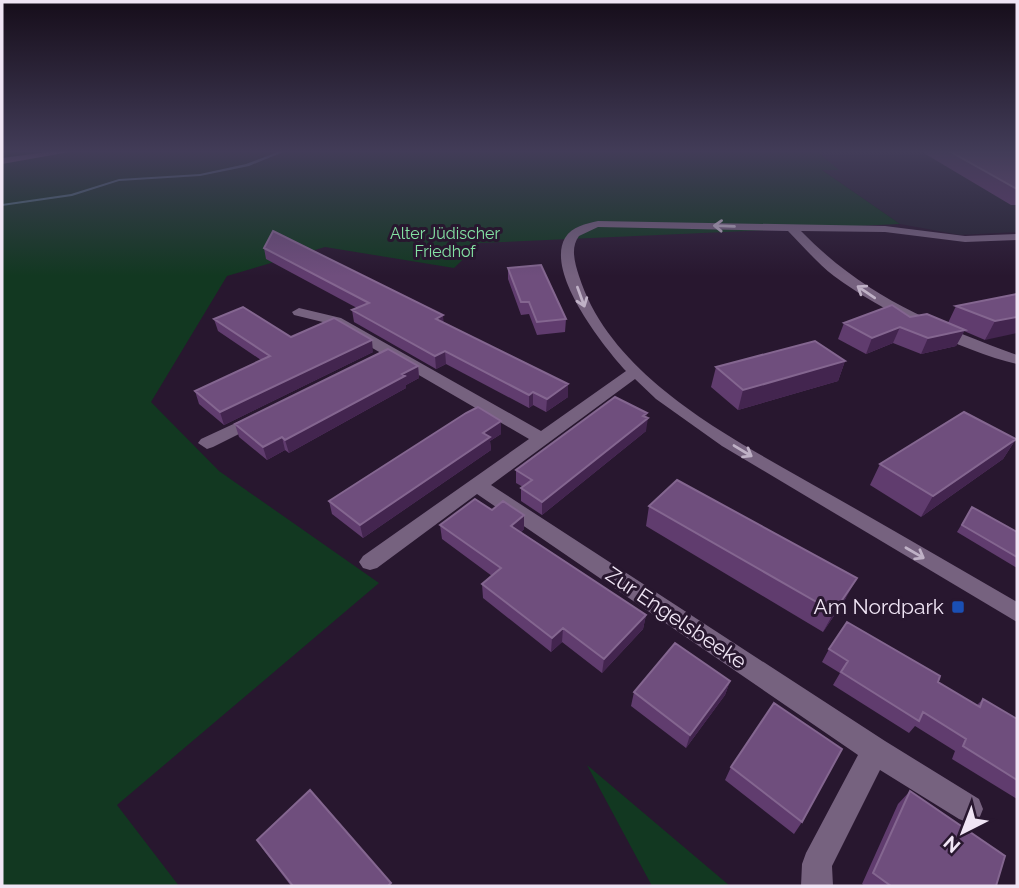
<svg xmlns="http://www.w3.org/2000/svg" width="1019" height="888" font-family="Raleway,sans-serif">
<style>
.industrial{fill:#262333}
.green{fill:#123821}
.lines{fill:none;stroke-linecap:round;stroke-linejoin:round}
.stream{fill:#50777f;fill-rule:evenodd}
.minor{fill:#76627f;fill-rule:evenodd}
.wall{fill:#603c6e}
.shaded-wall{fill:#43254f}
.building{fill:#6f4e7d;stroke:#846690;stroke-width:2}
.oneway{stroke:#bfb1c6}
.transit-dot{fill:#1a4fb4;stroke:#28172f;stroke-width:2.5}
.labels{text-anchor:middle;stroke-width:6;stroke-linejoin:round;paint-order:stroke}
.far-park-label{font-size:16px;fill:#84e2a3;stroke:#28172f}
.near-poi-label{font-size:21px;fill:#f0e5f5;stroke:#28172f;text-anchor:end}
.near-street-label{font-size:21px;fill:#f0e5f5;stroke:#28172f}
</style>
<rect width="100%" height="100%" fill="#28172f"/>
<path class="industrial" d="M818 152H1017V232L960 235 900 224 821 169H838Z"/>
<path class="green" d="M2 152H818L839 170H822L900 224 480 243 454 268 325 247 227 276 151 402 219 471 379 583 117 805 179 886H2Z
M587 765 730 886H652Z"/>
<g class="lines">
<path class="stream" d="M278 152H283L249 166 200 176 119 181 72 196 2 206V204L71 194 119 179 200 174 246 164Z"/>
<path class="minor" d="M48 152H69L2 164V158Z
M598 221 885 226 965 236 1017 234V240L965 242 885 232 801 231C864 296 933 324 1017 355V364C961 351 880 310 834 276 817 263 803 246 788 231L598 227 579 236C570 248 575 263 579 276 613 383 742 443 833 496 895 531 956 567 1017 602V622L722 446 656 399 635 379 491 485 885 741 979 799 983 809 979 819 969 823 959 819 880 770 832 866 833 886H801L802 864 806 853 858 755 477 494 377 568 370 570 363 568 359 562 363 556 529 439 331 324 294 315 292 312 299 308 341 318 541 431 626 371C604 347 545 273 565 238 572 226 586 224 598 221Z
M255 414 261 415 263 419 261 423 213 447 207 449 198 443 201 439Z"/>
</g>
<path class="wall" d="M922 152H1017V205H1011Z
M264 248 443 315V323L568 397 546 412 533 405 529 408 446 364 436 369 354 322 352 310 357 308 266 259Z
M508 268 566 319 565 332 537 335 529 314 521 315 508 279Z
M1017 294 985 340 964 331 956 346 921 354 893 343 866 354 838 339 844 323 910 317 948 323 956 306Z
M214 319 291 337 373 352 224 425 199 404 195 391 261 360 218 331Z
M845 361 838 381 738 410 711 387 716 367Z
M418 366 419 378 406 385V388L289 453 285 450 267 460 239 437 235 424Z
M646 417V431L542 515 521 501V488L523 487 516 483V470Z
M501 421V434L490 441 491 450 363 538 332 514 329 501Z
M1016 439 1003 459 921 517 870 485 880 464Z
M649 506 846 598 823 632 646 526Z
M972 507 1017 532V568L957 532Z
M440 525 524 529 521 532 646 615 643 629 602 673 562 642 551 652 483 598 482 584 492 576 442 539Z
M829 649 938 682 977 705 983 699 1017 719V799L952 759 955 751 915 726 909 733 833 685 840 673 822 662Z
M730 681 725 695 686 748 631 706 634 692Z
M731 767 802 822 794 834 725 780Z
M910 791 996 886H865L862 884 898 804Z
M257 840 393 886H291L265 852Z"/>
<path class="shaded-wall" d="M443 315 444 327 436 319Z
M1017 317V333L985 340 995 321Z
M900 327 893 343 866 354 872 338Z
M965 330 956 346 921 354 928 338Z
M372 340 373 352 224 425 220 412Z
M445 351 446 364 436 369 435 356Z
M845 361 838 381 738 410 743 390Z
M418 366 419 378 406 385V388L289 453 285 440Z
M568 384V397L546 412 547 399Z
M533 392V405L529 408V395Z
M647 413 646 420 648 418 646 431 542 515V502Z
M501 421V434L490 441 491 450 363 538 360 525 483 433Z
M282 437 285 450 267 460 263 447Z
M1016 439 1003 459 921 517 933 496Z
M524 515V529L511 540V526Z
M857 578 846 598 823 632 834 612Z
M646 615 643 629 602 673 604 659Z
M563 628 562 642 551 652 552 638Z
M730 681 725 695 686 748 690 735Z"/>
<path class="building" d="M951 152H1017V189Z
M273 231 443 315 436 319 568 384 547 399 533 392 529 395 445 351 435 356 352 310 369 303 264 248Z
M541 265 566 319 537 322 529 302H521L508 268Z
M1017 294V317L995 321 956 306Z
M892 305 910 317 927 314 965 330 928 338 900 327 872 338 844 323Z
M243 307 291 337 334 318 372 340 220 412 195 391 270 356 214 319Z
M815 341 845 361 743 390 716 367Z
M388 349 418 366 402 374 405 376 285 440 282 437 263 447 235 424Z
M615 397 647 413 643 416 648 418 542 502 521 488 532 480 516 470Z
M478 407 501 421 483 433 490 437 360 525 329 501 466 413Z
M964 412 1016 439 933 496 880 464Z
M677 480 857 578 834 612 649 506Z
M475 499 492 510 503 501 524 515 511 526 646 615 604 659 563 628 552 638 482 584 501 568 440 525Z
M972 507 1017 532V557L962 525Z
M847 622 940 676 938 682 980 707 983 699 1017 719V780L963 746 966 739 923 712 919 721 841 672 848 661 829 649Z
M675 643 730 681 690 735 634 692Z
M774 703 842 749 802 822 731 767Z
M310 790 391 883 388 886H293L257 840Z
M910 791 1005 856 996 886H891L873 873Z"/>
<defs><path id="oneway-shaft" d="M-6 0H5M1.5-3L5.5 0L1.5 3" fill="none" stroke-width="1.6" stroke-linecap="round" stroke-linejoin="round" transform="scale(1.75)"/></defs>
<g class="oneway">
<use href="#oneway-shaft" transform="translate(724 226) rotate(-178)"/>
<use href="#oneway-shaft" transform="translate(866 292) rotate(-146)"/>
<use href="#oneway-shaft" transform="translate(581 297) rotate(70)"/>
<use href="#oneway-shaft" transform="translate(743 451) rotate(31)"/>
<use href="#oneway-shaft" transform="translate(915 553) rotate(30)"/>
</g>
<linearGradient id="sky" x2="0" y2="1"><stop stop-color="#160d1a"/><stop offset="0.55" stop-color="#423c58"/><stop offset="1" stop-color="#423c58" stop-opacity="0"/></linearGradient>
<rect width="1019" height="276" fill="url(#sky)"/>
<rect class="transit-dot" x="951" y="600" width="14" height="14" rx="3.5"/>
<g class="labels">
<g class="far-park-label">
<text x="445" y="239">Alter Jüdischer<tspan x="445" dy="18">Friedhof</tspan></text>
</g>
<g class="near-poi-label">
<text x="944" y="614">Am Nordpark</text>
</g>
<g class="near-street-label">
<text transform="translate(676 618) rotate(34)" y="7">Zur Engelsbeeke</text>
</g>
</g>
<rect width="1019" height="888" fill="none" stroke="#f0e5f5" stroke-width="7"/>
<g transform="translate(963 832) rotate(222)" stroke="#28172f" stroke-width="5" paint-order="stroke">
<path d="M0-5L12 26L0 18L-12 26Z" fill="#f0e5f5"/>
<text y="-10" font-size="19" font-weight="bold" text-anchor="middle" fill="#f0e5f5">N</text>
</g>
</svg>
